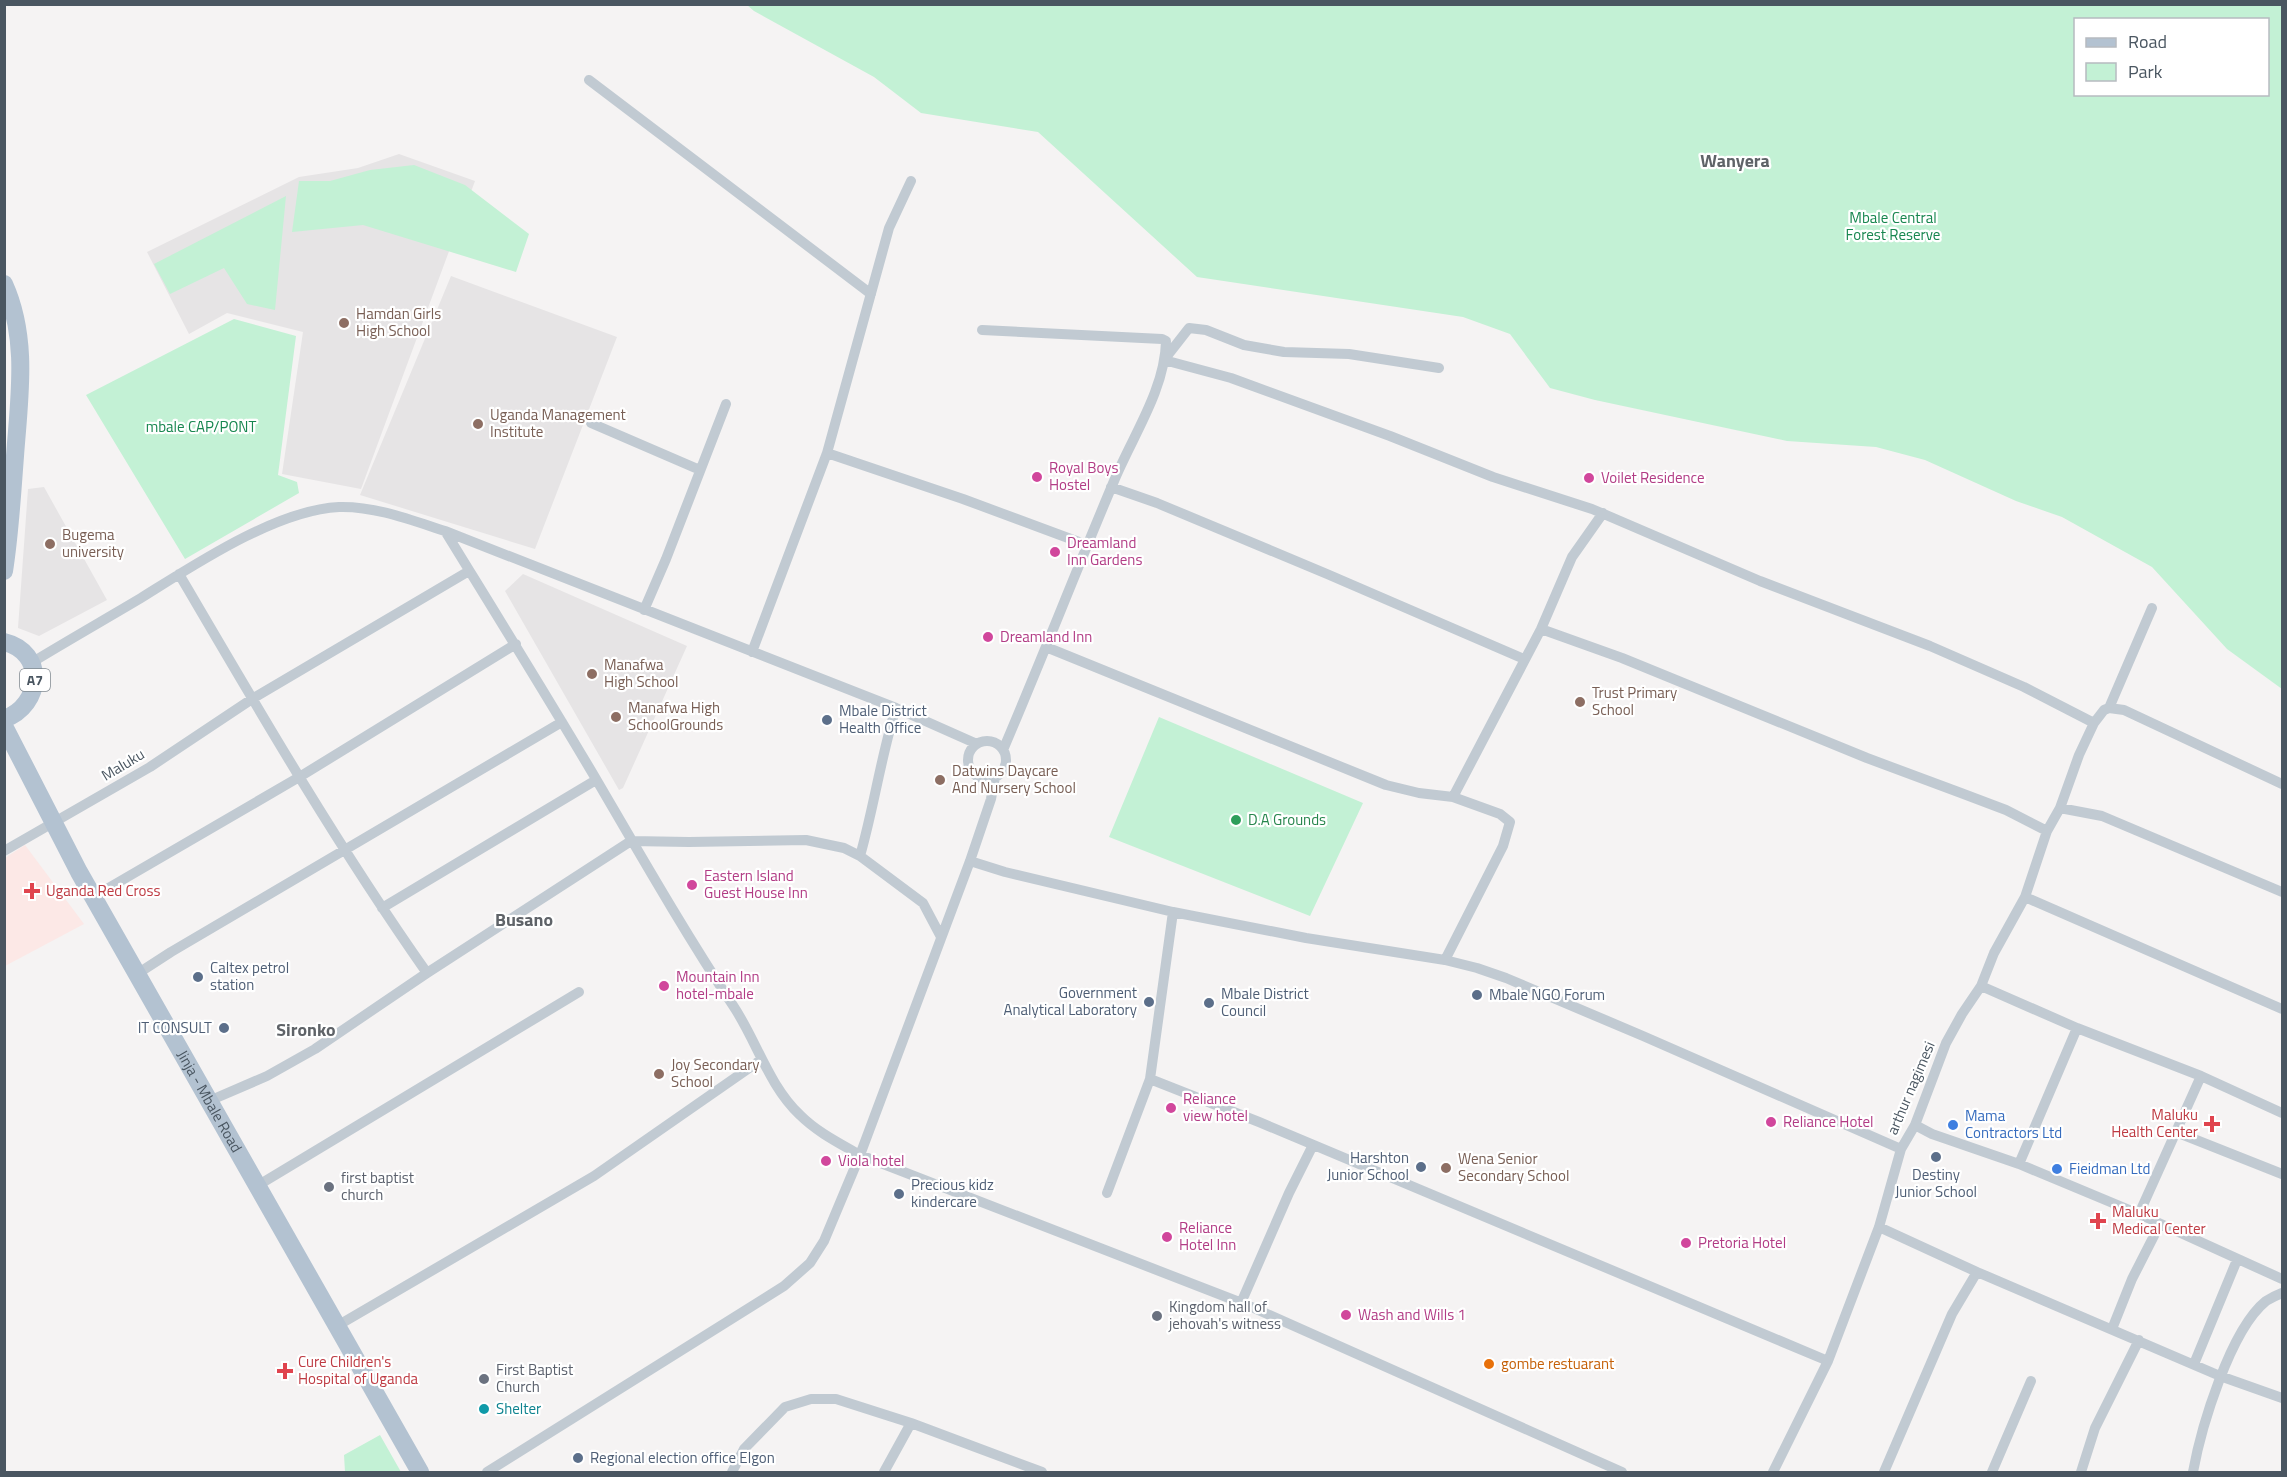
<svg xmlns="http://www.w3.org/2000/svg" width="2287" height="1477" font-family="'Titillium Web',sans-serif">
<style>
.education{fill:#e6e4e5}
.medical{fill:#fce8e6}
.green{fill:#c3f1d5;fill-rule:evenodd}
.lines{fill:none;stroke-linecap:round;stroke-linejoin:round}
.street{stroke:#c1cad2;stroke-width:10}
.primary{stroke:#b3c2d1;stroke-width:18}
.education-dot{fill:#8d6e63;stroke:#fff;stroke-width:2}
.hotel-dot{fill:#d1479c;stroke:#fff;stroke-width:2}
.service-dot{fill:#5c6f8a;stroke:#fff;stroke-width:2}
.leisure-dot{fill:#2e9e5b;stroke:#fff;stroke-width:2}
.health-dot{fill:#e0444e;stroke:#fff;stroke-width:2}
.shop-dot{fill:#3f7fe0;stroke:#fff;stroke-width:2}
.worship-dot{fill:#6b7280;stroke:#fff;stroke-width:2}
.food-dot{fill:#e8710a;stroke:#fff;stroke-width:2}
.culture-dot{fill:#0f9aa8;stroke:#fff;stroke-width:2}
.labels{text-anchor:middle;stroke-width:4.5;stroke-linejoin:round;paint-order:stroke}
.shield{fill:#fff;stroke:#808990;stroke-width:1.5}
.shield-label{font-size:14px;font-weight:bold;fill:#4a5661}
.park-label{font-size:15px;fill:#17864f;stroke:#fff}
.education-label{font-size:15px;fill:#785e54;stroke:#fff;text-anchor:start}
.hotel-label{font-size:15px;fill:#b23c85;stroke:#fff;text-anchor:start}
.service-label{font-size:15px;fill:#4e5e75;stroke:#fff;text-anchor:start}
.street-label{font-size:15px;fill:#4a5661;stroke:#fff}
.leisure-label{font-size:15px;fill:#27864d;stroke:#fff;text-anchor:start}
.health-label{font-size:15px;fill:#be3a42;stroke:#fff;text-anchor:start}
.shop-label{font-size:15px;fill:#366cbe;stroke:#fff;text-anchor:start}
.worship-label{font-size:15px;fill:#5b616d;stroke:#fff;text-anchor:start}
.food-label{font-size:15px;fill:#c56008;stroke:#fff;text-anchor:start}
.culture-label{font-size:15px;fill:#0d838f;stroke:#fff;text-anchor:start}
.quarter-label{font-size:18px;font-weight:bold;fill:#5f6368;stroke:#fff}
</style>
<rect width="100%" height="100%" fill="#f5f3f3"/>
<path class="education" d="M399 154 475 181 361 489 282 474 303 332 227 313 189 334 147 252 299 177 358 168Z
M451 276 617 337 535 549 360 495Z
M44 487 107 600 39 636 18 628 28 489Z
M523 574 687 646 623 788 619 790 505 591Z"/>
<path class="medical" d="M25 845 84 924 5 966V858Z"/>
<path class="green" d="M747 5H2282V689L2227 649 2152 567 2062 517 2016 501 1925 460 1876 447 1787 441 1595 400 1550 388 1510 334 1463 317 1197 277 1038 132 921 113 874 77 754 11ZM2076 20H2268V94H2076Z
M414 165 465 185 529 234 516 272 363 225 292 232 299 181H330L370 170Z
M286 196 275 310 247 304 224 268 170 294 154 264Z
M234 319 296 336 278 475 297 482 299 493 185 559 86 395Z
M1159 717 1363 803 1310 916 1109 837Z
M380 1435 401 1472H345L344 1455Z"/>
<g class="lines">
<path class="street" d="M589 80 871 294
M982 330 1162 339 1166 341C1165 390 1132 437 1114 481 1076 571 1041 661 1003 750
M1164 360 1231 378 1390 436 1493 477 1592 509 1760 581 1930 646 2024 687 2094 723
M1164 360 1189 328 1206 330 1244 345 1284 352 1349 354 1439 368
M591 423 700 470
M827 453 963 499 1087 545
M1111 487 1157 503 1327 574 1524 659
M445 531C496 614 547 696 596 779 641 856 685 933 734 1007 757 1042 769 1086 800 1115 817 1132 839 1143 860 1155L1247 1305 1622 1472
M179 574C258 709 337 845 427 973
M644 610 666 559 726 404
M1541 629 1622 658 1867 758 1961 793 2006 810 2047 831
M1046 647 1386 785 1419 793 1453 797
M752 652 827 453 889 228 911 181
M31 663C67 641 104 620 141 598 194 565 276 510 339 507 375 506 411 520 445 531L896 708 977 744
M2109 708 2124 710 2282 784
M968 760a19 19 0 1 1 38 0a19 19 0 1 1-38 0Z
M2060 808 2102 816 2282 892
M4 851 150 767 252 699 469 571
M860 856C874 807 881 756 896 708
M970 861 1005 872 1173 912 1306 938 1445 960 1477 968 1506 978 1643 1036 1901 1149
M93 897 301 776 516 644
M2025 897 2282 1009
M382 908 596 780
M1445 960 1503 846 1510 822 1500 814 1453 797 1541 629 1572 557 1603 513
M137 974 171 952 562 722
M1981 986 2077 1028 2201 1076 2282 1113
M1150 1079 1259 1122 1828 1361
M209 1101 267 1076 315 1049 427 973 631 841 689 842 806 840 844 848 860 856 923 903 941 937
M1915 1125 1932 1134 2019 1164 2139 1214 2282 1279
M2176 1132 2282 1174
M2019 1164 2077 1028
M257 1186 579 992
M1107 1193 1150 1079 1173 912
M2139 1214 2201 1076
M1879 1227 1977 1272 2220 1376 2282 1398
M1241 1303 1289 1193 1313 1145
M337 1326 594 1176 762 1059
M2112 1329 2132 1279 2160 1224
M2194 1364 2237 1260
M487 1472 784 1286 810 1263 824 1241 860 1155 970 861 991 799 995 777
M732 1472 744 1449 785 1407 811 1399H836L911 1423 1042 1472
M884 1472 911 1423
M1773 1472 1828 1361 1879 1227 1901 1149 1915 1125 1946 1043 1962 1014 1981 986 1994 953 2025 897 2047 831 2060 808 2079 755 2094 723 2104 710 2109 708 2152 608
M1884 1472 1952 1314 1977 1272
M1992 1472 2031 1381
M2081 1472 2095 1428 2139 1340
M2193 1472C2201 1428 2230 1330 2266 1301 2271 1298 2277 1295 2282 1293"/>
<g class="primary">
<path d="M4 284C29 339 19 399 15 456 12 495 10 533 4 571"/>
<path d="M4 642C46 652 43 705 4 719"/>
<path id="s1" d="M4 726 79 872 420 1472"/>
</g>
</g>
<g class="education-dot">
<circle cx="344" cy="323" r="6"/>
<circle cx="478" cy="424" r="6"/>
<circle cx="50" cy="544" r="6"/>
<circle cx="592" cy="674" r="6"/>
<circle cx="1580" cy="702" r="6"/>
<circle cx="616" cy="717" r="6"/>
<circle cx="940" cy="780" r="6"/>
<circle cx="659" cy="1074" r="6"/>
<circle cx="1446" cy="1168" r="6"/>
</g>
<g class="hotel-dot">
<circle cx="1037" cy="477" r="6"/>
<circle cx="1589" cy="478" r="6"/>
<circle cx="1055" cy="552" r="6"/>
<circle cx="988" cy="637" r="6"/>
<circle cx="692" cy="885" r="6"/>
<circle cx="664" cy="986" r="6"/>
<circle cx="1171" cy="1108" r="6"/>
<circle cx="1771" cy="1122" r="6"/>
<circle cx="826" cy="1161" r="6"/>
<circle cx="1167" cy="1237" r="6"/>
<circle cx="1686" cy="1243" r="6"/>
<circle cx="1346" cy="1315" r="6"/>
</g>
<g class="service-dot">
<circle cx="827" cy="720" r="6"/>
<circle cx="198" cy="977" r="6"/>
<circle cx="1477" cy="995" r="6"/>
<circle cx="1149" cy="1002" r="6"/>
<circle cx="1209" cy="1003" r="6"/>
<circle cx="224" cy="1028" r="6"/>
<circle cx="1936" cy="1157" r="6"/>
<circle cx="1421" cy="1167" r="6"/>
<circle cx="899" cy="1194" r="6"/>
<circle cx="578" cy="1458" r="6"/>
</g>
<circle class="leisure-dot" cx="1236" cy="820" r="6"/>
<g class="health-dot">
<path d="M29 882h6v6h6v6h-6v6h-6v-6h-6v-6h6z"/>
<path d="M2209 1115h6v6h6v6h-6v6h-6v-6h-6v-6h6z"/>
<path d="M2095 1212h6v6h6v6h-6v6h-6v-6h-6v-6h6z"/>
<path d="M282 1362h6v6h6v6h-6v6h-6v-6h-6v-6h6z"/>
</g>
<g class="shop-dot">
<circle cx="1953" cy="1125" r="6"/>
<circle cx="2057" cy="1169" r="6"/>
</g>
<g class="worship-dot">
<circle cx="329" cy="1187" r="6"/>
<circle cx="1157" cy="1316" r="6"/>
<circle cx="484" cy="1379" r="6"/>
</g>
<circle class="food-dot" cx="1489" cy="1364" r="6"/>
<circle class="culture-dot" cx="484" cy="1409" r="6"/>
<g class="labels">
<rect class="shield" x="20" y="669" width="30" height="22" rx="4.5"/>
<g class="shield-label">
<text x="35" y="685">A7</text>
</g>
<g class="park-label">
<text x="1893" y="223">Mbale Central<tspan x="1893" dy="17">Forest Reserve</tspan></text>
<text x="201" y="432">mbale CAP/PONT</text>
</g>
<g class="education-label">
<text x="356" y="319">Hamdan Girls<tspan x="356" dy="17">High School</tspan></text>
<text x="490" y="420">Uganda Management<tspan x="490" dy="17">Institute</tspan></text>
<text x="62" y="540">Bugema<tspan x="62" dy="17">university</tspan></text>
<text x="604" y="670">Manafwa<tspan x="604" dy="17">High School</tspan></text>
<text x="1592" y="698">Trust Primary<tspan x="1592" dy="17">School</tspan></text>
<text x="628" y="713">Manafwa High<tspan x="628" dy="17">SchoolGrounds</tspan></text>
<text x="952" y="776">Datwins Daycare<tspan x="952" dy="17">And Nursery School</tspan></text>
<text x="671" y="1070">Joy Secondary<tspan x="671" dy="17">School</tspan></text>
<text x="1458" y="1164">Wena Senior<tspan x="1458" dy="17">Secondary School</tspan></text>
</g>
<g class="hotel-label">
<text x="1049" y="473">Royal Boys<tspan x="1049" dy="17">Hostel</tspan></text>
<text x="1601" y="483">Voilet Residence</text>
<text x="1067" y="548">Dreamland<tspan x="1067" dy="17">Inn Gardens</tspan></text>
<text x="1000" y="642">Dreamland Inn</text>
<text x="704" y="881">Eastern Island<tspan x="704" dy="17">Guest House Inn</tspan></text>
<text x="676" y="982">Mountain Inn<tspan x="676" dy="17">hotel-mbale</tspan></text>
<text x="1183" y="1104">Reliance<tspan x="1183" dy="17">view hotel</tspan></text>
<text x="1783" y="1127">Reliance Hotel</text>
<text x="838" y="1166">Viola hotel</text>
<text x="1179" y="1233">Reliance<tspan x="1179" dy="17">Hotel Inn</tspan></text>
<text x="1698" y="1248">Pretoria Hotel</text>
<text x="1358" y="1320">Wash and Wills 1</text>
</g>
<g class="service-label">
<text x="839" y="716">Mbale District<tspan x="839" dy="17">Health Office</tspan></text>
<text x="210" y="973">Caltex petrol<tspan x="210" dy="17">station</tspan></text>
<text x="1137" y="998" text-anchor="end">Government<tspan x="1137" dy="17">Analytical Laboratory</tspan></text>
<text x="1221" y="999">Mbale District<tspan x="1221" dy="17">Council</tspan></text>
<text x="1489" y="1000">Mbale NGO Forum</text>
<text x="212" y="1033" text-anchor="end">IT CONSULT</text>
<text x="1409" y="1163" text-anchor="end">Harshton<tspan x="1409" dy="17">Junior School</tspan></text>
<text x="1936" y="1180" text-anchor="middle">Destiny<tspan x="1936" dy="17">Junior School</tspan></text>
<text x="911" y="1190">Precious kidz<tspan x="911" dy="17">kindercare</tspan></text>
<text x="590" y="1463">Regional election office Elgon</text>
</g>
<g class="street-label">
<text transform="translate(123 765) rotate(-31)" y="5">Maluku</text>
<text transform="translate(1911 1088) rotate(-67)" y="5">arthur nagimesi</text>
<text dy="5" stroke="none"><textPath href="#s1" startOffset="428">Jinja - Mbale Road</textPath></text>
</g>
<g class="leisure-label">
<text x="1248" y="825">D.A Grounds</text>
</g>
<g class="health-label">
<text x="46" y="896">Uganda Red Cross</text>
<text x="2198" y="1120" text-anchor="end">Maluku<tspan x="2198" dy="17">Health Center</tspan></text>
<text x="2112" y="1217">Maluku<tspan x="2112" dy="17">Medical Center</tspan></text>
<text x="298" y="1367">Cure Children's<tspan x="298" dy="17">Hospital of Uganda</tspan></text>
</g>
<g class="shop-label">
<text x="1965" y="1121">Mama<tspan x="1965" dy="17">Contractors Ltd</tspan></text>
<text x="2069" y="1174">Fieidman Ltd</text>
</g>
<g class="worship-label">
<text x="341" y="1183">first baptist<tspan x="341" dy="17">church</tspan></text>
<text x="1169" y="1312">Kingdom hall of<tspan x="1169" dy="17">jehovah's witness</tspan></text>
<text x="496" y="1375">First Baptist<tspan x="496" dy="17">Church</tspan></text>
</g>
<g class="food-label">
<text x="1501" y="1369">gombe restuarant</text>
</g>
<g class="culture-label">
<text x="496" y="1414">Shelter</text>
</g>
<g class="quarter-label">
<text x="1735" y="167">Wanyera</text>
<text x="524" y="926">Busano</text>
<text x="306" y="1036">Sironko</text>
</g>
</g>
<rect width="2287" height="1477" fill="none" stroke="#4a5661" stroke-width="12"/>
<rect x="2074" y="18" width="195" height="78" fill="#ffffff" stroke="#b7bbc0" stroke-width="1.5"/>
<rect x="2086" y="38" width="30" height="9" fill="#b3c2d1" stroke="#b7bbc0" stroke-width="1.5"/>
<text x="2128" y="48" font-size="18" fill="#4a5661">Road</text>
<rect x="2086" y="63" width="30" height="18" fill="#c3f1d5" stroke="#b7bbc0" stroke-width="1.5"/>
<text x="2128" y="78" font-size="18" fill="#4a5661">Park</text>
</svg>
